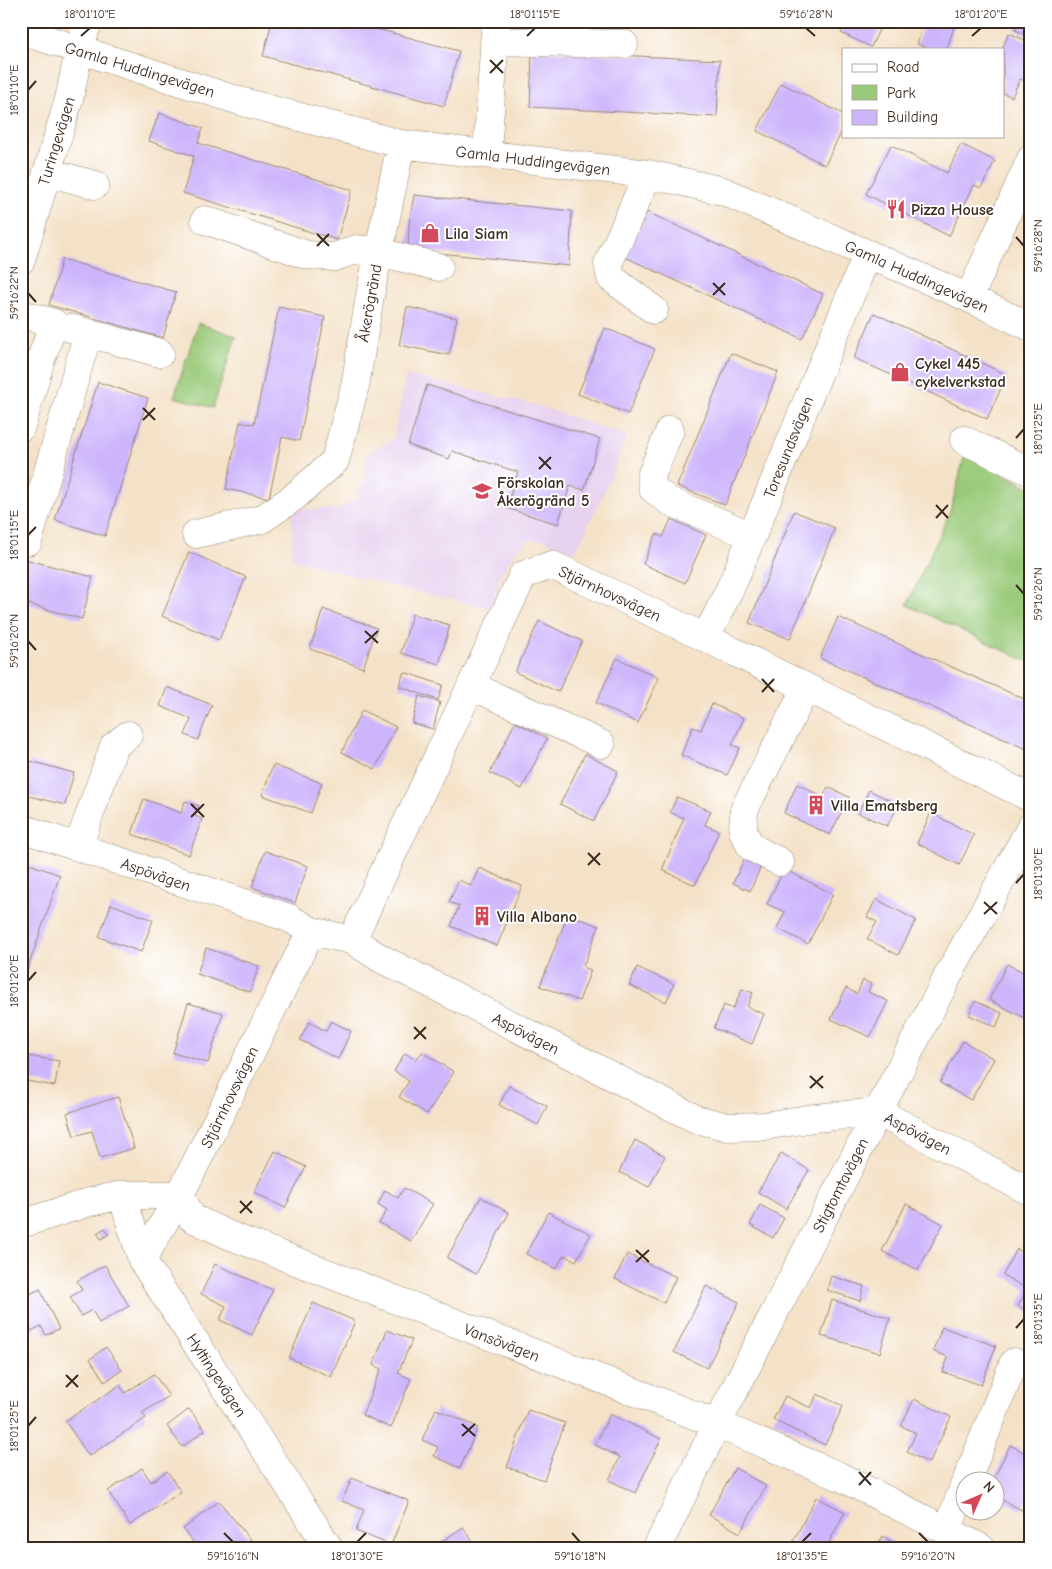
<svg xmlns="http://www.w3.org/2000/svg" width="1052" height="1569" font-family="'Comic Neue',sans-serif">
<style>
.built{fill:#e7d2ef}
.green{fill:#9aca79;stroke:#6a7a4c}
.building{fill:#cdb5fc}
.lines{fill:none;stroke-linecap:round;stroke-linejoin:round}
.minor-casing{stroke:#988673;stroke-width:29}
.minor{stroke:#fff;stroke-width:28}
.ticks{fill:none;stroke:#3b2a1e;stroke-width:2}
.labels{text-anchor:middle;stroke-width:4;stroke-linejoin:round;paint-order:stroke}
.street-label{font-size:16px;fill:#3b2a1e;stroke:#fff}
.poi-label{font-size:16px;font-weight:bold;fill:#3b2a1e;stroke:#fff;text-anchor:start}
.neatline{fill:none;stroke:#3b2a1e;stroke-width:2}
.ticks-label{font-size:12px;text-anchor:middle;fill:#3b2a1e}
</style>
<rect width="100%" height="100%" fill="#fff"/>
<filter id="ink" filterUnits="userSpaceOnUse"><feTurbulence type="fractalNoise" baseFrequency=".02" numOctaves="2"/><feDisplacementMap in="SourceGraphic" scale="10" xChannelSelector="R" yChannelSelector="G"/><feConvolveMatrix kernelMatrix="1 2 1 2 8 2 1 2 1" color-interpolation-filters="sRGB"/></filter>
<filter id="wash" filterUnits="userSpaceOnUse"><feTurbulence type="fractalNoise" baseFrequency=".0096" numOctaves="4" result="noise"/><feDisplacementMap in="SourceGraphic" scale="20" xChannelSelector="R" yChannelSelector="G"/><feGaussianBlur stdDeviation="1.12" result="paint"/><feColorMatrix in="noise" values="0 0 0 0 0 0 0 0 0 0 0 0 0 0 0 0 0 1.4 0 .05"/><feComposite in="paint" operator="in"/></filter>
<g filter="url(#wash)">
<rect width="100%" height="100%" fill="#f4e2c8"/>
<path class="built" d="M406 375 536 405 627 436 609 482 575 553 543 540H529L517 550 501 574 491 608 402 589 292 559V509H340L355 499 363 483 367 454 393 439Z"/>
<path class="green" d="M198 323 236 336 213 408 174 397Z
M965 454 1031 488V663L907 605 950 512Z"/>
<g id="blocks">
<path class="building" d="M272 21H348L459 51 444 106 263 56Z
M846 21H883L871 47 841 33Z
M925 21H956L947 49H930L917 44Z
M1018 21H1031V36L1015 30Z
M1009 33 1031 43V55L1028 61 1031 62V79L1029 83 1020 79 1012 97 1003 93V49H1002Z
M532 51 720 60 717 117 530 107Z
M781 83 843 114V129L825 165 757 131Z
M159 113 203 128 198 143 352 190 337 240 183 193 194 156 149 141Z
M961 144 995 161 981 188 974 185 949 236 866 194 891 145 947 173Z
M414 195 572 211 569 266 408 250 409 224Z
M647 212 823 294 802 339 625 257Z
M62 259 176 292 163 338 49 305Z
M279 307 325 317 299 441 282 437 269 498 226 489 240 422 254 424Z
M407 307 457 318 449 355 399 345Z
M874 313 1007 375 987 419 854 358Z
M605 328 655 349 628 414 578 394Z
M731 353 778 372 725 505 677 486Z
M98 382 148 398 105 536 55 520Z
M427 385 600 439 584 490 570 486 558 524 506 508 518 472 452 451 449 459 408 445Z
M794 511 835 528 790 639 749 623Z
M671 519 706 535 685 583 643 564 656 534 663 537Z
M189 552 246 577 219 640 162 616Z
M21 558 93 577 82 619 21 602Z
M323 609 377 628 363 668 310 649Z
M412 614 450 625 439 664 401 653Z
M838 617 1031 702V751L820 658Z
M539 621 582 641 558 692 515 672Z
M617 658 659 678 638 723 596 703Z
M404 672 443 685 438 700 399 686Z
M167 687 212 705 198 740 185 735 191 719 160 706Z
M419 696 440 702 433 729 412 723Z
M712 704 744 718 732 745 740 748 727 775 681 755 693 727 701 730Z
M362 710 396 727 375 769 342 752Z
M515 722 547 738 522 789 490 773Z
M585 754 618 771 594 821 560 804Z
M30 761 74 773 65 805 21 794Z
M273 765 322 783 311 813 262 795Z
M797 784 823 797 828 787 849 797 830 835 784 813Z
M869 790 899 805 887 826 858 813Z
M677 797 711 811 705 825 719 831 695 885 662 870 684 818 670 812Z
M144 799 181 813 185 801 199 806 195 816 202 819 189 855 132 834Z
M931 813 974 835 959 865 917 843Z
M265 851 308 866 295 903 252 887Z
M746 855 763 862 750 891 733 883Z
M21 861 60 875 22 985H21Z
M479 868 522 886 497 946 451 926 459 906 449 902 459 880 471 886Z
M784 869 833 894 808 944 777 928 785 912 767 904Z
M876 899 916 920 898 955 867 939 877 922 867 917Z
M111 904 153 920 141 952 99 937Z
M568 914 599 926 583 967 591 970 579 1001 540 986Z
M206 948 259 966 250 992 197 974Z
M1007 964 1031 976V1021L989 1000Z
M637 967 674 984 666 1002 629 985Z
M863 980 871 984 868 992 888 1001 870 1037 831 1019 846 988 857 994Z
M742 989 753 993 747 1007 764 1014 752 1044 714 1028 724 1005 733 1009Z
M975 1001 1002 1013 996 1027 969 1015Z
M188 1003 223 1013 208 1063 173 1053Z
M331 1021 351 1031 338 1059 300 1040 309 1022 326 1031Z
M963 1041 994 1059 971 1100 940 1083Z
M422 1052 454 1072 427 1114 399 1097 409 1081 394 1071 405 1053 416 1060Z
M21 1055 59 1061 55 1086 21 1080Z
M509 1086 547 1106 538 1125 499 1105Z
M118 1097 134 1148 100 1158 92 1131 74 1136 67 1113Z
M635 1140 665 1156 649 1187 619 1172Z
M275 1151 306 1167 285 1208 254 1192Z
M781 1153 809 1170 786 1209 758 1192Z
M404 1188 433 1204 411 1241 379 1223 387 1210 378 1204 385 1190 398 1198Z
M481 1197 509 1213 476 1274 447 1258Z
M906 1204 943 1224 918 1270 882 1251Z
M760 1205 784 1218 773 1238 750 1225Z
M548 1212 591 1234 576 1261 564 1255 556 1269 526 1254Z
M105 1228 109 1234 101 1239 97 1233Z
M1017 1249 1031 1257V1313L1018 1306 1027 1289 1003 1275Z
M627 1254 676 1277 664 1303 615 1279Z
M215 1264 273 1290 252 1335 220 1320 226 1306 201 1294Z
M105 1265 129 1306 99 1323 92 1310 81 1316 70 1297 82 1290 77 1281Z
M831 1276 864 1286 860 1301 827 1290Z
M21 1285 26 1296 40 1289 59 1329 46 1335 41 1326 21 1336Z
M706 1286 739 1302 707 1368 674 1352Z
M832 1300 890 1318 880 1353 821 1336Z
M313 1303 355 1321 331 1377 289 1358Z
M942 1327 996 1346 981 1385 943 1372 948 1357 933 1351Z
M387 1330 412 1340 398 1373 411 1379 391 1428 362 1415 381 1369 373 1365Z
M106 1347 122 1370 105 1382 90 1359Z
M154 1374 169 1396 142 1413 146 1418 89 1456 65 1421 120 1385 125 1393Z
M817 1394 843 1406 825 1445 773 1420 785 1396 811 1408Z
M914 1399 951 1417 929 1463 907 1452 916 1433 901 1426Z
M189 1409 205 1430 182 1447 167 1426Z
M436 1409 478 1427 460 1468 434 1456 438 1447 422 1440Z
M528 1410 565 1423 544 1480 507 1467Z
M610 1414 661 1439 635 1493 609 1480 620 1457 595 1445Z
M1010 1445 1031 1456V1492L1022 1510 994 1496V1482H992Z
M142 1468 151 1482 167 1471 181 1492 130 1525 108 1491Z
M735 1468 766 1486 740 1533 709 1515Z
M352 1478 409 1501 391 1545 356 1531 364 1510 342 1501Z
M816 1497 845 1512 826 1548H790Z
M219 1501 257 1548H198L183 1529Z
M463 1527 477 1548H441L438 1544Z
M883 1536 902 1548H875Z"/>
</g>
</g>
<g filter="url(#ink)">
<use href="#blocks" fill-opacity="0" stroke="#988673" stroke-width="1"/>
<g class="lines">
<defs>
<path id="minor" d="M21 31 243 102 401 144 648 174 723 191 969 298 1031 327
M494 41 624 44
M487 154 496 21
M47 172 95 185
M648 174 608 264 611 278 654 310
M205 220 307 255 335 257 357 249 379 252 439 267
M21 260 69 99 79 51 88 21
M969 298 1031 159
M21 314 54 323 41 359 21 427
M70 328 160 353
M670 430 651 476 653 489 669 501 752 536
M964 440 1031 472
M196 534 262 519 293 498 335 461 355 386 371 290 401 144
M28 541 88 333
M706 638 734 580 867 255
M472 686 601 744
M21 828 289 918 311 931 352 940 380 958 696 1119 728 1127 764 1126 814 1118 878 1112 1031 1192
M78 847 114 746 128 735
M780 862 751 847 743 831 744 810 806 688
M352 940 523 575 552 565 706 638 1031 798
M122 1195 142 1260 329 1548
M21 1224 90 1202 122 1195H180L192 1218 231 1236 717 1424 839 1476 981 1548
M142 1260 180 1195 311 931
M966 1482 1014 1362
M947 1531 964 1486
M657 1548 717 1424 949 974 1031 827"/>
</defs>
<use href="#minor" class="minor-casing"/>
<use href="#minor" class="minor"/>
</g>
</g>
<path class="ticks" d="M806 28 815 36M81 36 90 28M527 36 535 28M972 36 981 28M490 60 503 73M490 73 503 60M28 90 36 81M317 234 329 246M1016 237 1024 246M317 246 329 234M713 283 725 295M28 293 36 302M713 295 725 283M143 408 155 420M143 420 155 408M1016 438 1024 429M539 457 551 469M539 469 551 457M936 505 948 518M936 518 948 505M28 535 36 527M1016 585 1024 594M365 631 378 643M28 641 36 650M365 643 378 631M762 679 774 692M762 692 774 679M191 804 204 817M191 817 204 804M588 853 600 865M588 865 600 853M1016 883 1024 874M984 902 997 914M984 914 997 902M28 981 36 972M414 1027 426 1039M414 1039 426 1027M810 1076 823 1088M810 1088 823 1076M240 1201 252 1213M240 1213 252 1201M636 1250 649 1262M636 1262 649 1250M1016 1328 1024 1319M66 1375 78 1387M66 1387 78 1375M462 1424 475 1436M28 1426 36 1417M462 1436 475 1424M859 1472 871 1485M859 1485 871 1472M224 1533 233 1542M572 1533 580 1542M919 1533 928 1542M357 1542 366 1533M802 1542 811 1533"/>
<defs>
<symbol id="restaurant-bare" viewBox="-9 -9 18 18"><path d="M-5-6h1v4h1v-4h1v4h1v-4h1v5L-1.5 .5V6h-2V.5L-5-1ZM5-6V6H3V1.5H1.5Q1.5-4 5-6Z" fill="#d1495b" stroke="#fff" stroke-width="2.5" paint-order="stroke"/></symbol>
<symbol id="shop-bare" viewBox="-9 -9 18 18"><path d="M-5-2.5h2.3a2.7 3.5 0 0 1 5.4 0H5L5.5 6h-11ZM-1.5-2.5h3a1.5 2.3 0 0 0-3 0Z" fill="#d1495b" stroke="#fff" stroke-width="2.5" paint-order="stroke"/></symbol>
<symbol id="school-bare" viewBox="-9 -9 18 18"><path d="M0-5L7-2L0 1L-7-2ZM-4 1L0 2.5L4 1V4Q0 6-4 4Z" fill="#d1495b" stroke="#fff" stroke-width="2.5" paint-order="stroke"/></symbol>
<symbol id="building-bare" viewBox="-9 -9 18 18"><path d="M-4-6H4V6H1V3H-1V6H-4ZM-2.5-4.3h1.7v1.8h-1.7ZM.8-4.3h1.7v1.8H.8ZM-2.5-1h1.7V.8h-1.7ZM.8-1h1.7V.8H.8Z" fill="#d1495b" stroke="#fff" stroke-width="2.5" paint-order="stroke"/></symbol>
</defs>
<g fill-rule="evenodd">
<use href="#restaurant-bare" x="882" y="195" width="28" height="28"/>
<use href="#shop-bare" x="416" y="219" width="28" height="28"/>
<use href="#shop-bare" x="886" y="358" width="28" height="28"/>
<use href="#school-bare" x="468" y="477" width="28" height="28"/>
<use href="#building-bare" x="802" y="791" width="28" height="28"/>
<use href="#building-bare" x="468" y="902" width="28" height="28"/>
</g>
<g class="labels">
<g class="street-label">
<text transform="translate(140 69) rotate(17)" y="6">Gamla Huddingevägen</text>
<text transform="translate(56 141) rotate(-73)" y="6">Turingevägen</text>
<text transform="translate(533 160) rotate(7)" y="6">Gamla Huddingevägen</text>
<text transform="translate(917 276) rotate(24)" y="6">Gamla Huddingevägen</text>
<text transform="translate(369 303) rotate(-80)" y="6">Åkerögränd</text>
<text transform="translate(788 447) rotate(-68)" y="6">Toresundsvägen</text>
<text transform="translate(610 593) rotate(25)" y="6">Stjärnhovsvägen</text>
<text transform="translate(156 874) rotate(19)" y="6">Aspövägen</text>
<text transform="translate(526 1033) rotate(27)" y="6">Aspövägen</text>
<text transform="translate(229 1097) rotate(-64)" y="6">Stjärnhovsvägen</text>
<text transform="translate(918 1133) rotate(28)" y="6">Aspövägen</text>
<text transform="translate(840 1185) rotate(-63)" y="6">Stigtomtavägen</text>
<text transform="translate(502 1342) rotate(21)" y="6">Vansövägen</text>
<text transform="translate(217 1375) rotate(57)" y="6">Hyltingevägen</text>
</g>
<g class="poi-label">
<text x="911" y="215">Pizza House</text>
<text x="445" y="239">Lila Siam</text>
<text x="915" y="369">Cykel 445<tspan x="915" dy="18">cykelverkstad</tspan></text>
<text x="497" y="488">Förskolan<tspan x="497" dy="18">Åkerögränd 5</tspan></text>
<text x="831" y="811">Villa Ematsberg</text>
<text x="497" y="922">Villa Albano</text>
</g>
</g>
<rect width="1052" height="1569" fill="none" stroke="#fff" stroke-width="55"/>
<rect x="842" y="48" width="162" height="90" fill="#ffffff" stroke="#b1aaa5"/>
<rect x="852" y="64" width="25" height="8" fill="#ffffff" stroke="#b1aaa5"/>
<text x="887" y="72" font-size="15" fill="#3b2a1e">Road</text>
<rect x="852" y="85" width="25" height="15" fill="#9aca79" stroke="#b1aaa5"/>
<text x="887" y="98" font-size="15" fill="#3b2a1e">Park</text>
<rect x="852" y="110" width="25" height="15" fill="#cdb5fc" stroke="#b1aaa5"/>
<text x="887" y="122" font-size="15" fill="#3b2a1e">Building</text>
<g transform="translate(980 1496) rotate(45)"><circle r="24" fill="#ffffff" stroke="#b1aaa5"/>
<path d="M0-4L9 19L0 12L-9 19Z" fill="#d1495b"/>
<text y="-8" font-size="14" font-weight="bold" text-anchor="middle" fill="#3b2a1e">N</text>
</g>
<rect x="28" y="28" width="996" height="1514" class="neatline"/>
<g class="ticks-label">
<text x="90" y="18">18°01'10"E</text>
<text x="535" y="18">18°01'15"E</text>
<text x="806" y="18">59°16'28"N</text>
<text x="981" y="18">18°01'20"E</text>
<text transform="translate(14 90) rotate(-90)" y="4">18°01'10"E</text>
<text transform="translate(1038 246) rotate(-90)" y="4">59°16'28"N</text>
<text transform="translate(14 293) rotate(-90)" y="4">59°16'22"N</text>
<text transform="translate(1038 429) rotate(-90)" y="4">18°01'25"E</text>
<text transform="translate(14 535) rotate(-90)" y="4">18°01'15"E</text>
<text transform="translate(1038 594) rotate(-90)" y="4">59°16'26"N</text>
<text transform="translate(14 641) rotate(-90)" y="4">59°16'20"N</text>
<text transform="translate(1038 874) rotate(-90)" y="4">18°01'30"E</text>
<text transform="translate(14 981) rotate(-90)" y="4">18°01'20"E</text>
<text transform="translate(1038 1319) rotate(-90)" y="4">18°01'35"E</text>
<text transform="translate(14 1426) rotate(-90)" y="4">18°01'25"E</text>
<text x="233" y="1560">59°16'16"N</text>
<text x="357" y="1560">18°01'30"E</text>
<text x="580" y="1560">59°16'18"N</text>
<text x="802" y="1560">18°01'35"E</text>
<text x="928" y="1560">59°16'20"N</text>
</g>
</svg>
